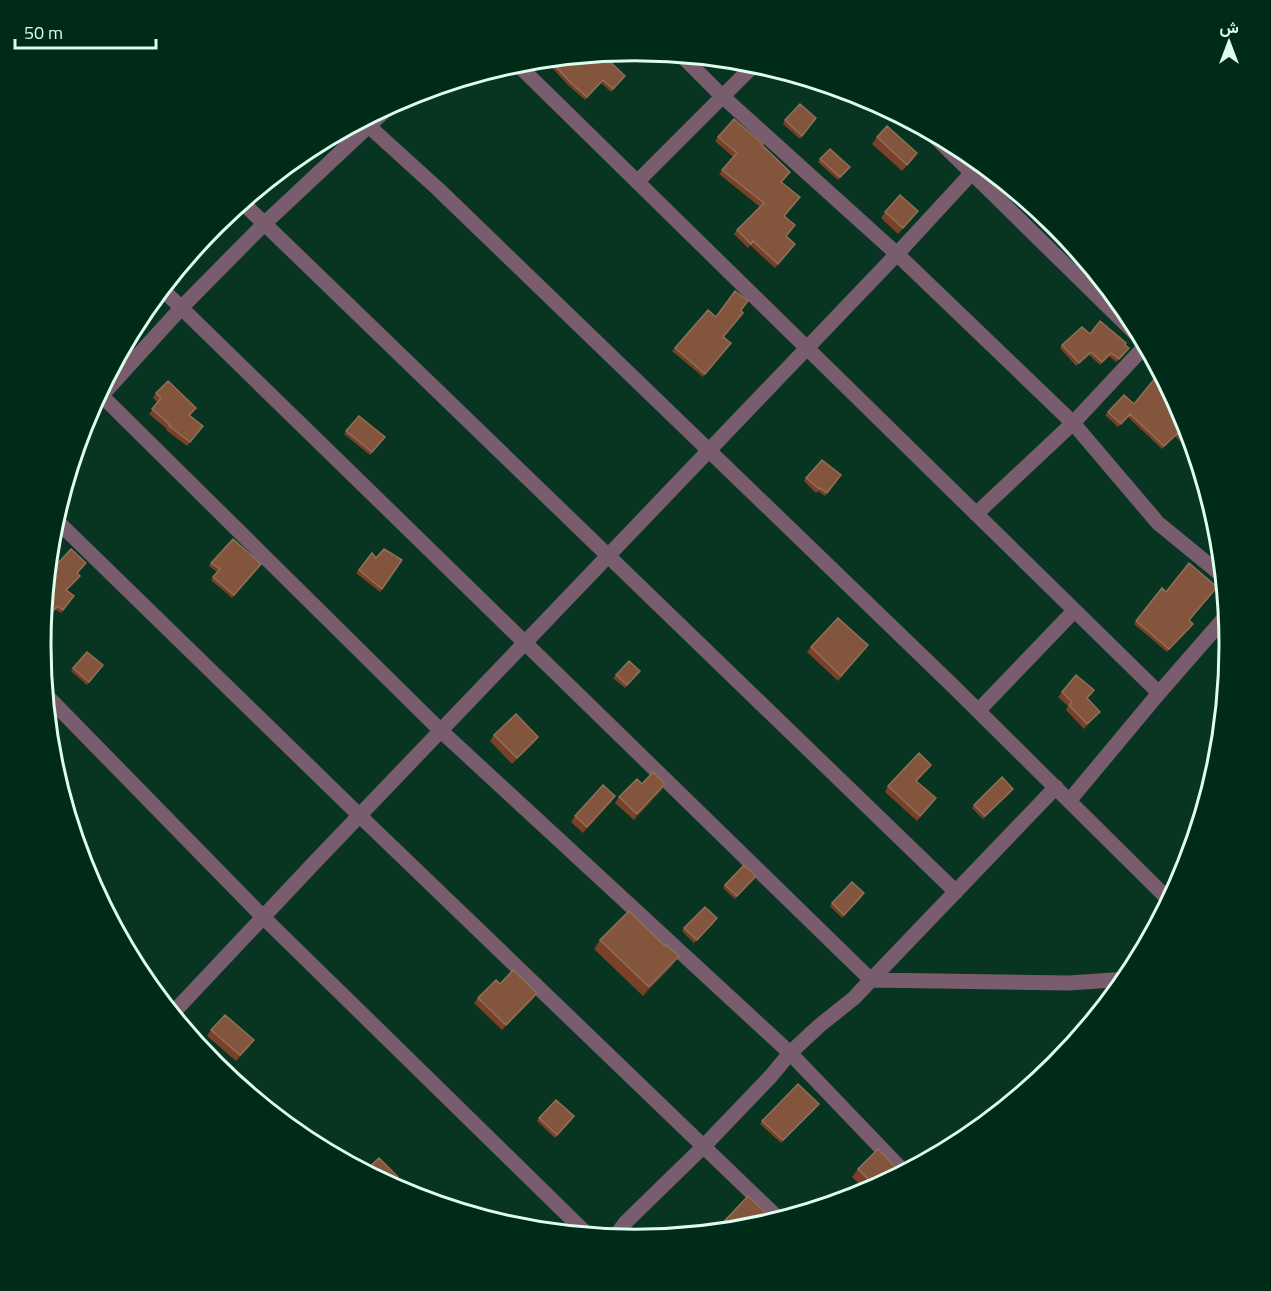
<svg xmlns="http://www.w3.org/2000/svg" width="1271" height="1291" font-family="'Titillium Web',Vazirmatn,sans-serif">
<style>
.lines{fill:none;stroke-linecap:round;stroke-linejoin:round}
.minor{stroke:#795d6e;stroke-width:15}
.wall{fill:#7a4028}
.shaded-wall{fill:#48331d}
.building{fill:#84553d;stroke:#926f58;stroke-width:1.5}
.rim{fill:none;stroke:#defdec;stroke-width:3}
</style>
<rect width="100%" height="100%" fill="#083522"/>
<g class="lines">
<path class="minor" d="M681 55 722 96 897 254 1073 423 1158 523 1224 577
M516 63 1159 693
M362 120 438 189 954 687 1170 901
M928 130 1145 343
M637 182 756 63
M242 202 956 892
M162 289 871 980 1056 787
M99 393 440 730 790 1053 905 1173
M93 405 182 307 264 224 392 104
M976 514 1073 423 1146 345
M55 519 359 815 780 1220
M45 694 263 917 589 1236
M978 711 1074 611
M1069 801 1159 693 1227 615
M172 1014 313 864 897 254 981 163
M614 1238 626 1222 704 1146 771 1076 790 1053 819 1026 854 998 871 980 1069 983 1128 979"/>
</g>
<path class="wall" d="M603 54 605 57 625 76 611 92 601 83 585 100 568 85 544 59Z
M416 93 411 99 408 96Z
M816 118 800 139 783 124 785 120Z
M718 137 762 145 787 176 782 182 785 216 795 225 786 236 792 248 775 268 750 245 748 248 734 234 737 230 760 207 719 174 733 157 715 141Z
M877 137 913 159 902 171 872 144Z
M820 159 848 170 838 180 818 162Z
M885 212 913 217 898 234 881 218Z
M741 311 724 337 731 343 703 377 672 351 675 348 716 317Z
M1090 334 1125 345 1127 351 1116 362 1109 356 1100 365 1089 355 1076 366 1060 348 1062 345Z
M1156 377 1193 445 1189 450 1175 436 1162 449 1128 417 1118 427 1105 415 1108 412 1134 404Z
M156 393 196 408 190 416 203 426 187 446 166 430 167 429 149 414 158 403 153 398Z
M359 416 385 437 370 455 344 434Z
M841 475 825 496 818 491 816 493 804 481 806 478Z
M372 553 376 558 402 560 380 592 356 573Z
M86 563 77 573 78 579 67 590 74 596 61 613 55 609 43 623 48 574Z
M211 563 259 567 232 598 211 580 217 572 209 566Z
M1162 588 1189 621 1191 627 1167 652 1134 624Z
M868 645 838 681 807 652 811 647Z
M87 652 101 668 87 685 71 671Z
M638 674 625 688 613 678 616 675Z
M1076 675 1096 716 1084 729 1066 710 1068 706 1058 697Z
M494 735 534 743 512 764 490 741Z
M931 765 917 781 932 804 917 821 885 792 888 786Z
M642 784 662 790 634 820 615 803 619 797Z
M1011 792 983 819 972 808 974 805Z
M615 796 611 802 583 833 571 822 575 816Z
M754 879 735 899 723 888 725 885Z
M862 897 842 918 830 906 832 903Z
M715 922 694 943 682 931 684 928Z
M600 940 673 965 643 996 594 949Z
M500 984 534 998 502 1030 474 1003 478 998Z
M211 1030 250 1046 236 1061 207 1036Z
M817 1107 781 1143 760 1124 762 1121Z
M539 1118 572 1120 555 1138 537 1121Z
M858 1169 902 1174 868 1193 852 1177Z"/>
<path class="shaded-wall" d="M1100 712 1096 716 1084 729 1087 724Z
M538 737 534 743 512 764 517 758Z
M665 784 662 790 634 820 637 814Z
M615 796 611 802 583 833 587 827Z
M679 956 673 965 643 996 649 987Z
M537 993 534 998 502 1030 506 1025Z"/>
<path class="building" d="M603 54 606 56 605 57 625 76 613 89 603 80 587 97 570 82 549 59Z
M800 104 816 118 802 136 785 120Z
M734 119 763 144 762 145 790 172 781 182 800 197 784 216 795 225 786 236 795 244 778 264 753 241 751 244 737 230 764 203 722 170 737 153 718 137Z
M887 126 917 153 907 165 877 137Z
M830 149 850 167 840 177 820 159Z
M900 195 918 211 903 228 885 212Z
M735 291 748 301 741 310 743 313 723 337 731 343 705 374 675 348 708 310 716 317Z
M1100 321 1126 343 1125 345 1129 348 1119 359 1111 353 1102 362 1091 352 1079 363 1062 345 1082 327 1090 334Z
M1156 377 1170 389 1185 418 1193 444 1191 447 1178 433 1164 446 1130 414 1121 424 1108 412 1124 395 1134 404Z
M168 381 196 408 189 415 203 426 190 442 169 426 170 425 152 409 161 398 156 393Z
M359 416 385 437 372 452 346 431Z
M822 460 841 475 827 493 820 488 819 489 806 478Z
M233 539 261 564 234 595 213 577 220 569 211 563Z
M71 549 86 563 77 573 80 576 66 590 74 596 63 610 58 606 44 620 43 619 48 574Z
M384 549 402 560 382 589 359 570 372 553 376 558Z
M1189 563 1217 587 1189 620 1193 624 1169 649 1136 621 1162 588 1166 592Z
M838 618 868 645 841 676 811 647Z
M87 652 103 665 89 682 73 668Z
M629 661 640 671 627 685 616 675Z
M1076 675 1094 690 1087 698 1100 712 1087 724 1069 705 1072 702 1062 692Z
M516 714 538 737 517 758 494 735Z
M919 753 931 765 916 781 936 798 920 816 888 786Z
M653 772 665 784 637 814 619 797 637 779 642 784Z
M1002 777 1013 789 985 816 974 805Z
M603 785 615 796 587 827 575 816Z
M744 865 756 876 737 896 725 885Z
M852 882 864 893 844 915 832 903Z
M705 907 717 918 697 940 684 928Z
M629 911 665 946 666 945 679 956 649 987 600 940Z
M513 970 537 993 506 1025 478 998 496 980 500 984Z
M225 1015 254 1040 240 1055 211 1030Z
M798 1084 819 1104 783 1140 762 1121Z
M556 1100 574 1116 557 1135 539 1118Z
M878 1149 902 1174 877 1188 858 1169Z
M379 1158 398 1177 389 1185 364 1172Z
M748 1196 769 1216 767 1217 773 1223 751 1229 720 1232 717 1229Z"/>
<path d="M0 0H1271V1291H0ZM51 645a584 584 0 1 1 1168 0a584 584 0 1 1-1168 0Z" fill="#002b19" fill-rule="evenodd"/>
<path class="rim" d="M51 645a584 584 0 1 1 1168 0a584 584 0 1 1-1168 0Z"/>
<g transform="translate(1229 42)" stroke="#002b19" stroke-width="4.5" paint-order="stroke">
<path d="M0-4.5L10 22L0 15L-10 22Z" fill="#defdec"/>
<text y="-9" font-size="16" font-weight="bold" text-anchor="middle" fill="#defdec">ش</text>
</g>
<path d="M15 39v9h141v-9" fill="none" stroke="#defdec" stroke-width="3"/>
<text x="24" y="39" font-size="18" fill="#defdec" stroke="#002b19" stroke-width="4.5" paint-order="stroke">50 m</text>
</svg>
